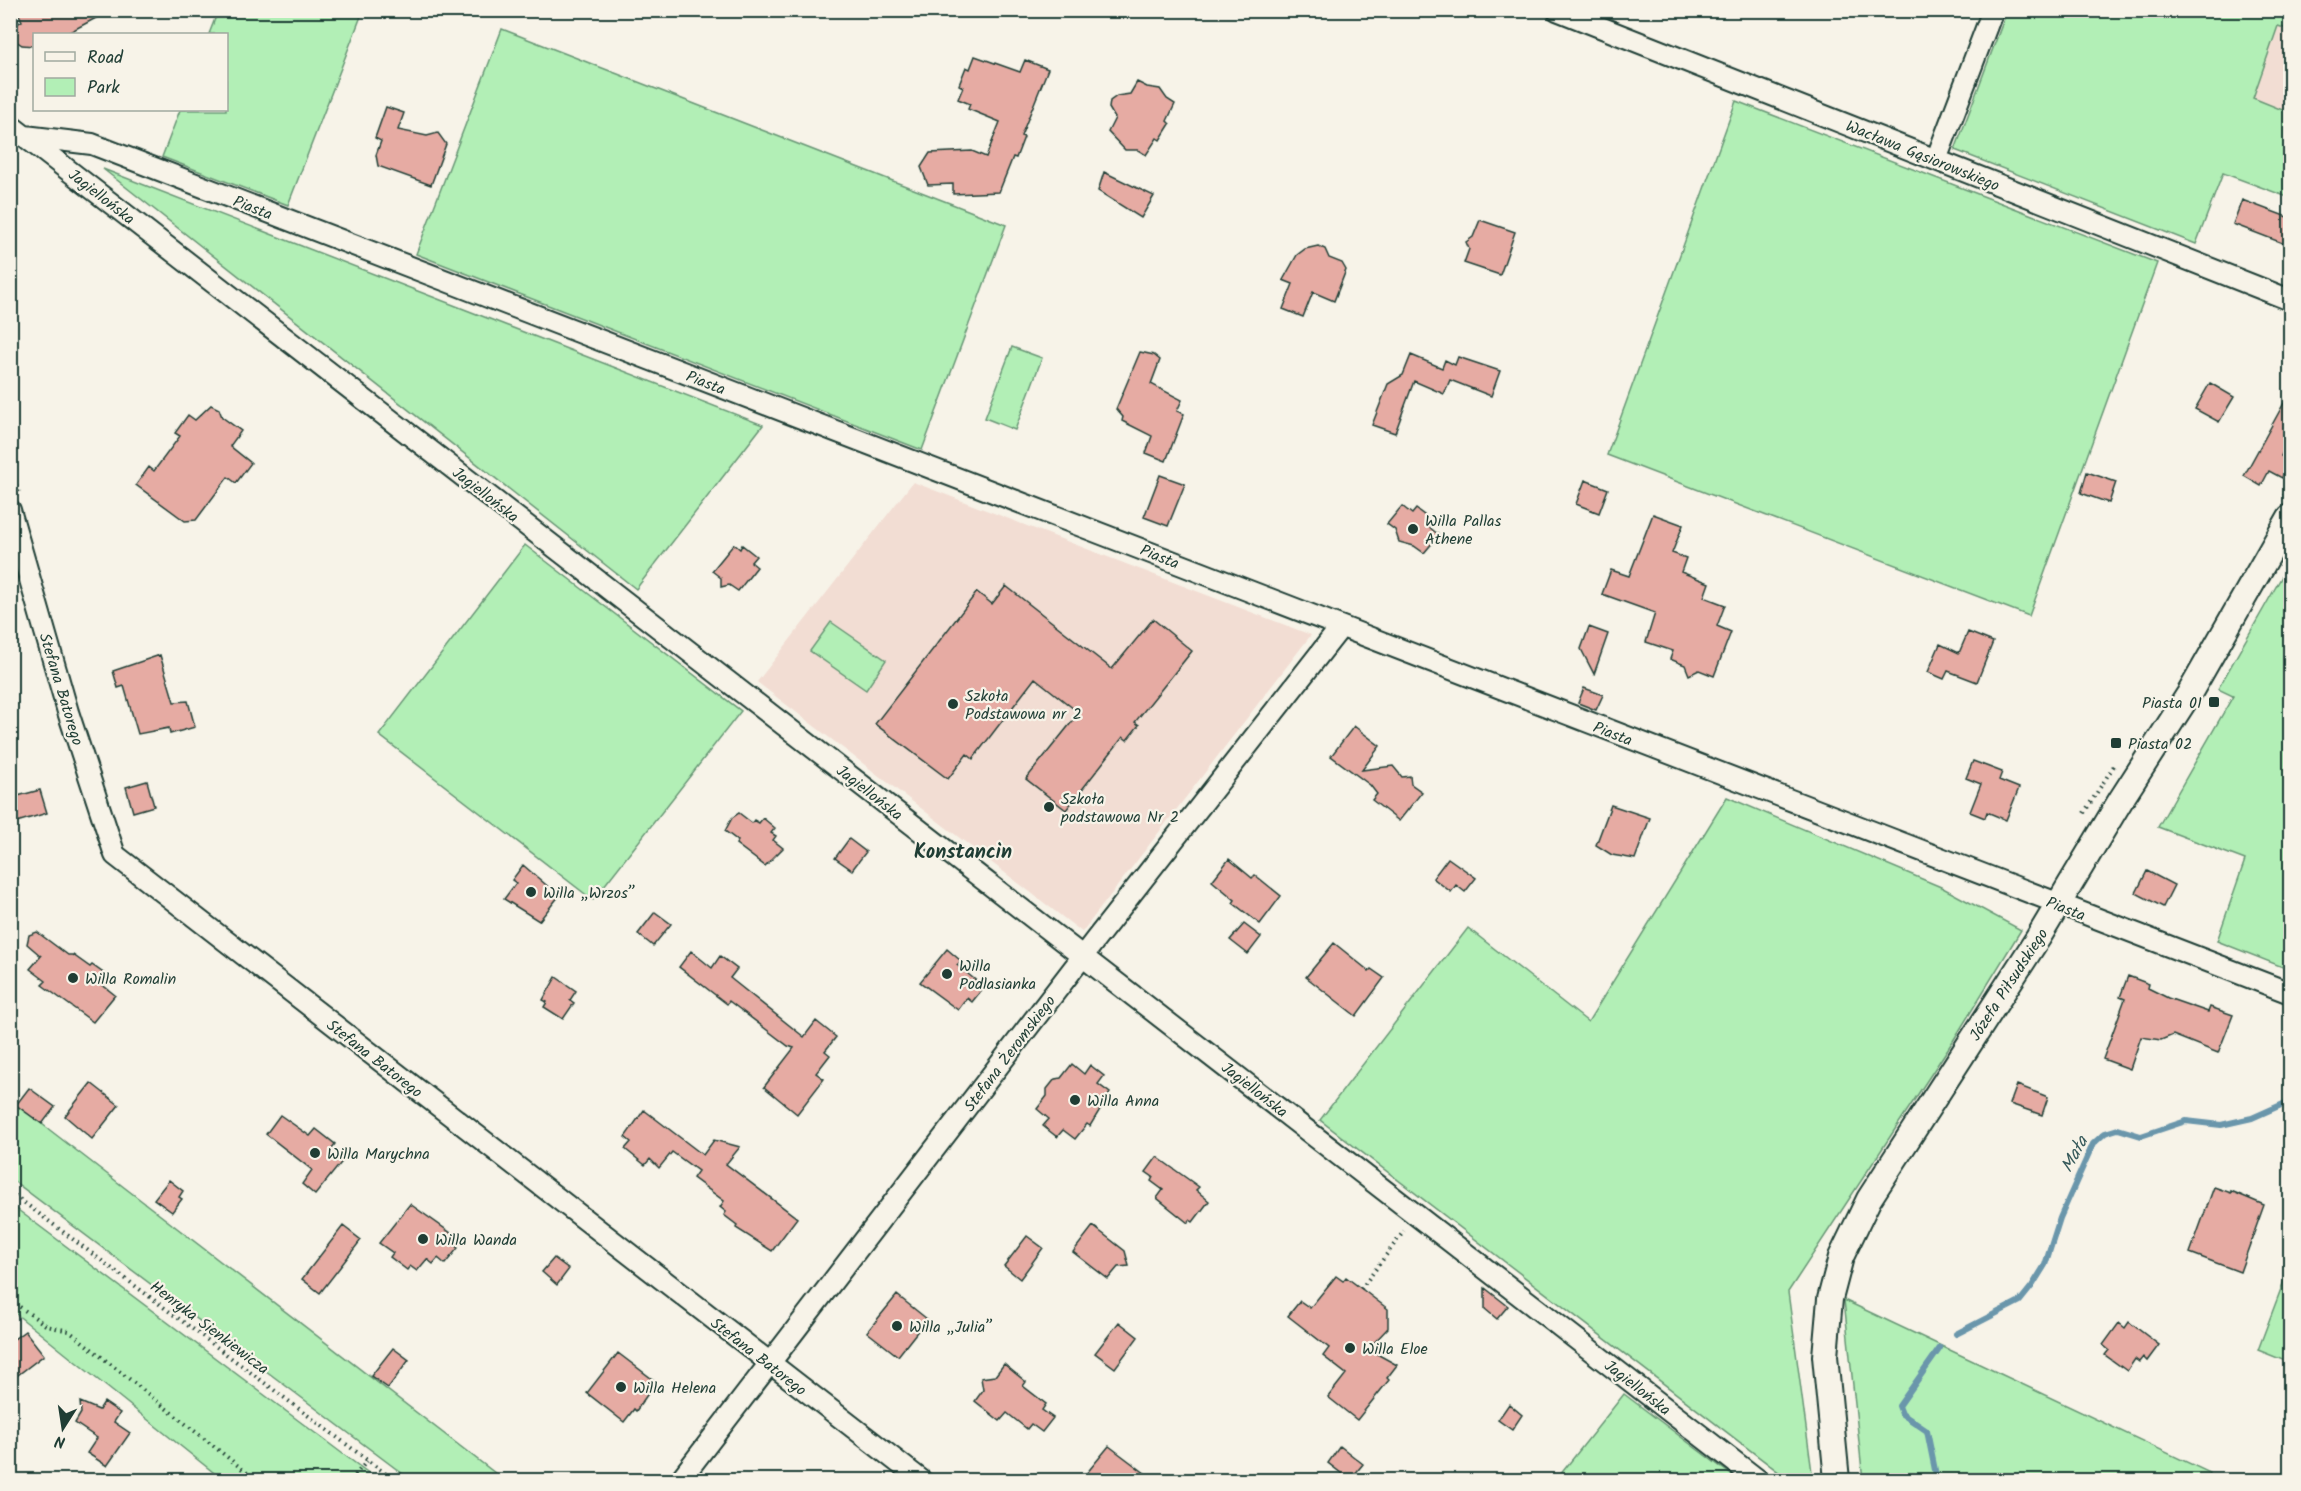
<svg xmlns="http://www.w3.org/2000/svg" width="2301" height="1491" font-family="Kalam,sans-serif">
<style>
.built{fill:#f2ddd3}
.green{fill:#b2efb6;stroke:#689675;stroke-width:1.5}
.lines{fill:none;stroke-linecap:round;stroke-linejoin:round}
.stream{stroke:#6a96ab;stroke-width:6}
.building{fill:#e6aba3;stroke:#1f3d34;stroke-width:1.5}
.minor-casing{stroke:#1f3d34;stroke-width:24}
.tertiary-casing{stroke:#1f3d34;stroke-width:28}
.path{stroke:#1f3d34;stroke-width:4;stroke-dasharray:1.5 4.5;stroke-linecap:butt}
.minor{stroke:#f7f3e8;stroke-width:20}
.tertiary{stroke:#f7f3e8;stroke-width:24}
.poi-dot{fill:#1f3d34;stroke:#f7f3e8;stroke-width:2}
.labels{text-anchor:middle;stroke-width:4.5;stroke-linejoin:round;paint-order:stroke}
.street-label{font-size:16px;fill:#1f3d34;stroke:#f7f3e8}
.poi-label{font-size:16px;fill:#1f3d34;stroke:#f7f3e8;text-anchor:start}
.water-label{font-size:18px;font-style:italic;fill:#385b5c;stroke:#f7f3e8}
.quarter-label{font-size:20px;font-weight:bold;fill:#1f3d34;stroke:#f7f3e8}
</style>
<rect width="100%" height="100%" fill="#f7f3e8"/>
<filter id="ink" filterUnits="userSpaceOnUse"><feTurbulence type="fractalNoise" baseFrequency=".0167" numOctaves="2"/><feDisplacementMap in="SourceGraphic" scale="12" xChannelSelector="R" yChannelSelector="G"/><feConvolveMatrix kernelMatrix="1 2 1 2 8 2 1 2 1" color-interpolation-filters="sRGB"/></filter>
<g filter="url(#ink)">
<path class="built" d="M2279 25 2290 30V113L2252 99Z
M913 482 1311 635 1082 932 757 682Z"/>
<path class="green" d="M218 11H363L288 205 162 157 180 110H226V34H209Z
M2007 11H2290V30L2278 26 2253 98 2290 113V198L2223 173 2196 244 1955 150Z
M502 29 1006 225 922 450 416 254Z
M1736 101 2157 263 2029 616 1607 455Z
M103 169 763 425 636 589Z
M1012 347 1042 358 1015 430 985 418Z
M525 545 741 711 593 900 379 735Z
M2290 562V970L2217 941 2245 860 2158 827 2233 696 2218 689Z
M831 622 886 660 866 690 810 651Z
M1727 797 1941 887 2021 930 1953 1041 1788 1292 1813 1480H1789L1320 1120 1468 928 1588 1022Z
M10 1100 42 1124 504 1480H411L11 1179Z
M10 1204 351 1460 378 1480H223L11 1310Z
M2290 1265V1363L2258 1350Z
M1844 1300 2210 1473 2207 1480H1863Z
M1624 1394 1738 1480H1556Z"/>
<g class="lines">
<path class="stream" d="M1956 1334 2020 1301 2032 1286 2045 1265 2060 1218 2093 1144 2105 1133 2118 1129 2141 1136 2186 1121 2221 1125 2252 1118 2290 1101
M1937 1480 1927 1431 1902 1414 1899 1406 1940 1348"/>
</g>
<path class="building" d="M17 10H111L66 34H34V46L22 45 16 41 14 34H10V28L22 21Z
M975 56 1020 72 1025 60 1048 69 1021 136 1024 137 1016 158 1013 157 999 192 953 194V184L928 185 921 167 930 153 972 151 986 157 1000 122 968 109 970 104 958 99 963 87 959 85 966 67 970 69Z
M1137 82 1147 87 1160 89 1167 99 1175 104 1167 121 1170 124 1160 140 1157 138 1146 155 1138 150H1125L1108 132 1115 118 1109 108 1110 101 1117 96 1130 94Z
M386 107 404 113 398 130 427 136 438 133 446 144 431 185 378 166 376 155 381 141 375 138Z
M1104 172 1154 196 1141 218 1098 191Z
M2242 200 2290 218V246L2233 224Z
M1480 220 1515 232 1500 275 1464 263 1469 249 1466 242 1473 237Z
M1318 246 1325 249 1329 258 1342 263 1346 270 1334 301 1313 292 1303 317 1283 309 1293 284 1283 280 1297 255 1305 249Z
M1140 352 1154 355 1160 360 1151 384 1182 400 1177 411 1184 414 1166 461 1146 453 1152 436 1122 421 1123 417 1116 409Z
M1411 355 1442 368 1445 360 1455 365 1458 357 1500 371 1491 396 1450 380 1444 394 1414 381 1395 433 1372 425 1388 384 1403 375Z
M2210 383 2234 397 2219 422 2195 409Z
M2290 392V438L2281 456 2290 462 2282 478 2269 471 2261 486 2244 476Z
M211 405 219 409 222 417 241 431 230 446 251 463 236 483 228 477 196 520 185 521 136 485 149 467 154 471 180 436 175 433 188 415 195 420Z
M2087 472 2116 482 2109 503 2081 493Z
M1160 475 1185 484 1168 526 1144 517Z
M1585 480 1608 489 1599 513 1576 504Z
M1402 506 1412 514 1416 509 1433 522 1429 527 1439 535 1424 553 1414 546 1399 542 1395 530 1387 524Z
M1653 514 1683 525 1672 553 1686 558 1681 572 1709 583 1704 597 1725 605 1717 626 1731 632 1714 676 1699 670 1689 675 1685 665 1670 659 1673 651 1646 642 1655 613 1602 594 1611 570 1629 576Z
M734 544 740 549 742 545 756 556 751 562 757 567 738 591 729 585 721 587V578L712 571Z
M1006 586 1112 669 1153 619 1192 651 1135 722 1139 725 1127 740 1123 737 1066 810 1026 779 1079 713 1035 678 973 759 967 754 948 779 875 724 977 592 992 604Z
M1589 627 1608 634 1594 674 1581 649Z
M1968 632 1993 642 1977 682 1948 671 1944 679 1928 672 1940 644 1959 653Z
M160 655 174 702 188 701 195 727 170 734 169 728 138 734 124 686 118 688 113 671Z
M1584 688 1603 695 1596 710 1578 703Z
M1354 726 1380 746 1362 770 1393 766 1402 777 1410 776 1411 784 1422 792 1399 821 1372 800 1377 794 1370 785 1331 756Z
M1973 761 2002 772 1999 780 2019 788 2006 820 1987 812 1985 818 1970 812 1981 784 1966 778Z
M147 781 154 806 133 812 126 787Z
M40 790 47 813 10 824V798Z
M1611 805 1650 818 1635 859 1612 855 1596 845Z
M739 813 752 823 754 820 759 823 763 818 775 828 771 833 776 836 773 840 783 848 765 866 736 844 738 841 725 831 732 818Z
M849 839 866 852 852 870 835 858Z
M1448 858 1476 878 1465 892 1456 885 1451 892 1433 878Z
M1229 859 1252 878 1255 875 1281 896 1260 924 1233 903 1235 900 1212 881Z
M523 865 559 896 539 921 504 899 516 883 512 880Z
M2147 871 2174 885 2163 907 2136 893Z
M655 912 671 924 653 946 638 934Z
M1244 924 1261 937 1248 954 1230 940Z
M37 932 68 955H73L90 967 92 965 106 975 100 983 115 995 93 1022 42 985 46 981 30 969 41 956 27 944 29 935Z
M1334 943 1369 971 1371 969 1384 978 1356 1016 1306 977Z
M947 949 961 961 957 965 984 987 972 1002 967 998 958 1010 920 982Z
M691 951 712 968 720 956 737 969 730 978 804 1037 816 1021 836 1037 825 1051 830 1055 816 1073 824 1079 797 1114 764 1087 794 1048 788 1046 729 1001 727 1004 679 967Z
M2128 976 2149 984 2148 988 2168 998 2208 1012 2210 1007 2233 1015 2218 1053 2173 1035 2161 1040 2141 1037 2130 1069 2103 1059 2125 999 2120 997Z
M556 977 576 991 570 1000 574 1003 563 1019 544 1007 547 1002 543 1000Z
M1072 1064 1084 1074 1090 1065 1104 1076 1098 1084 1110 1093 1090 1126 1087 1124 1075 1139 1063 1130 1057 1137 1043 1126 1049 1119 1037 1109 1047 1096V1089L1055 1079 1061 1078Z
M91 1083 119 1105 92 1139 65 1116Z
M2017 1085 2048 1097 2042 1115 2010 1104Z
M29 1088 55 1107 42 1124 16 1105Z
M644 1110 703 1155 714 1140 740 1147 726 1164 797 1218 772 1251 736 1228 737 1225 724 1215 726 1212 720 1207 724 1201 693 1178 698 1171 672 1152 659 1168 650 1159 645 1165 625 1149 631 1142 625 1137Z
M280 1115 310 1136 316 1129 335 1144 332 1148 345 1158 315 1195 302 1184 312 1170 266 1134Z
M1157 1157 1199 1187 1196 1190 1209 1201 1193 1222 1190 1220 1188 1223 1157 1198 1163 1190 1151 1181 1153 1177 1146 1172Z
M169 1180 183 1191 179 1197 182 1199 172 1212 154 1199Z
M2214 1187 2231 1193V1191L2264 1205 2240 1272 2190 1253Z
M410 1204 455 1236 450 1242 458 1248 445 1264 438 1258 433 1264 427 1259 417 1271 410 1266 407 1270 390 1257 393 1253 379 1243Z
M343 1226 361 1240 320 1293 302 1279Z
M1093 1226 1125 1251 1129 1266 1118 1267 1108 1279 1073 1252Z
M1027 1236 1043 1248 1020 1279 1004 1266Z
M554 1258 569 1269 557 1285 542 1272Z
M1336 1276 1343 1281 1346 1277 1388 1309V1328L1368 1349 1397 1365 1387 1378 1389 1380 1357 1420 1328 1397 1346 1374 1323 1356 1329 1348 1288 1316 1300 1301 1310 1308Z
M1485 1288 1508 1306 1497 1319 1485 1309Z
M897 1295 927 1319 898 1356 867 1332Z
M1119 1322 1138 1337 1115 1368 1095 1353Z
M2129 1322 2159 1345 2147 1361 2143 1357 2139 1362 2135 1359 2127 1371 2105 1355 2109 1350 2103 1345 2119 1323 2125 1328Z
M25 1331 44 1355 10 1381V1342Z
M393 1348 409 1360 388 1388 371 1376Z
M618 1353 656 1382 636 1411 634 1409 624 1422 587 1393Z
M1004 1364 1026 1382 1023 1386 1046 1404 1042 1410 1053 1418 1042 1432 1031 1424 1027 1429 1007 1413 1000 1421 975 1401 983 1390 981 1378 995 1376Z
M80 1402 99 1410 104 1402 120 1413 114 1422 130 1433 107 1466 87 1453 97 1438 75 1423 81 1413Z
M1509 1404 1522 1415 1512 1430 1498 1420Z
M1109 1446 1154 1480H1081Z
M1340 1446 1363 1464 1350 1480 1328 1463Z"/>
<g class="lines">
<defs>
<path id="minor" d="M1557 10 2290 300
M10 125 1758 1480
M25 136 92 144 2290 993
M1936 160 1993 10
M10 510 68 712 115 855 921 1480
M680 1480 1096 939 1340 628"/>
<path id="tertiary" d="M1837 1480 1825 1356 1830 1299 1841 1257 1869 1199 2038 938 2122 798 2189 694 2290 517"/>
</defs>
<use href="#minor" class="minor-casing"/>
<use href="#tertiary" class="tertiary-casing"/>
<path class="path" d="M10 462 19 494
M2284 496 2290 486
M2084 813 2115 764
M10 1192 394 1480
M1361 1289 1404 1231
M10 1300 47 1326 69 1331 256 1480
M351 1480 367 1461"/>
<use href="#minor" class="minor"/>
<use href="#tertiary" class="tertiary"/>
</g>
</g>
<g class="poi-dot">
<circle cx="1413" cy="529" r="6"/>
<rect x="2208" y="696" width="12" height="12" rx="3"/>
<circle cx="953" cy="704" r="6"/>
<rect x="2110" y="737" width="12" height="12" rx="3"/>
<circle cx="1049" cy="807" r="6"/>
<circle cx="531" cy="892" r="6"/>
<circle cx="947" cy="974" r="6"/>
<circle cx="73" cy="978" r="6"/>
<circle cx="1075" cy="1100" r="6"/>
<circle cx="315" cy="1153" r="6"/>
<circle cx="423" cy="1239" r="6"/>
<circle cx="897" cy="1326" r="6"/>
<circle cx="1350" cy="1348" r="6"/>
<circle cx="621" cy="1387" r="6"/>
</g>
<g class="labels">
<g class="street-label">
<text transform="translate(1923 155) rotate(22)" y="6">Wacława Gąsiorowskiego</text>
<text transform="translate(102 196) rotate(38)" y="6">Jagiellońska</text>
<text transform="translate(253 207) rotate(21)" y="6">Piasta</text>
<text transform="translate(706 382) rotate(21)" y="6">Piasta</text>
<text transform="translate(486 494) rotate(38)" y="6">Jagiellońska</text>
<text transform="translate(1160 556) rotate(22)" y="6">Piasta</text>
<text transform="translate(62 689) rotate(73)" y="6">Stefana Batorego</text>
<text transform="translate(1613 733) rotate(21)" y="6">Piasta</text>
<text transform="translate(870 792) rotate(38)" y="6">Jagiellońska</text>
<text transform="translate(2066 908) rotate(21)" y="6">Piasta</text>
<text transform="translate(2008 984) rotate(-57)" y="6">Józefa Piłsudskiego</text>
<text transform="translate(1009 1053) rotate(-53)" y="6">Stefana Żeromskiego</text>
<text transform="translate(375 1058) rotate(38)" y="6">Stefana Batorego</text>
<text transform="translate(1255 1089) rotate(38)" y="6">Jagiellońska</text>
<text transform="translate(210 1327) rotate(37)" y="6">Henryka Sienkiewicza</text>
<text transform="translate(759 1356) rotate(38)" y="6">Stefana Batorego</text>
<text transform="translate(1638 1387) rotate(38)" y="6">Jagiellońska</text>
</g>
<g class="poi-label">
<text x="1425" y="526">Willa Pallas<tspan x="1425" dy="18">Athene</tspan></text>
<text x="965" y="701">Szkoła<tspan x="965" dy="18">Podstawowa nr 2</tspan></text>
<text x="2202" y="708" text-anchor="end">Piasta 01</text>
<text x="2128" y="749">Piasta 02</text>
<text x="1061" y="804">Szkoła<tspan x="1061" dy="18">podstawowa Nr 2</tspan></text>
<text x="543" y="898">Willa „Wrzos”</text>
<text x="959" y="971">Willa<tspan x="959" dy="18">Podlasianka</tspan></text>
<text x="85" y="984">Willa Romalin</text>
<text x="1087" y="1106">Willa Anna</text>
<text x="327" y="1159">Willa Marychna</text>
<text x="435" y="1245">Willa Wanda</text>
<text x="909" y="1332">Willa „Julia”</text>
<text x="1362" y="1354">Willa Eloe</text>
<text x="633" y="1393">Willa Helena</text>
</g>
<g class="water-label">
<text transform="translate(2074 1154) rotate(-62)" y="6">Mała</text>
</g>
<g class="quarter-label">
<text x="963" y="858">Konstancin</text>
</g>
</g>
<rect width="2301" height="1491" fill="none" stroke="#f7f3e8" stroke-width="36"/>
<rect x="18" y="18" width="2265" height="1455" fill="none" stroke="#1f3d34" stroke-width="2" filter="url(#ink)"/>
<rect x="33" y="33" width="195" height="78" fill="#f7f3e8" stroke="#a1aaa0" stroke-width="1.5"/>
<rect x="45" y="52" width="30" height="9" fill="#f7f3e8" stroke="#a1aaa0" stroke-width="1.5"/>
<text x="87" y="63" font-size="18" fill="#1f3d34">Road</text>
<rect x="45" y="78" width="30" height="18" fill="#b2efb6" stroke="#a1aaa0" stroke-width="1.5"/>
<text x="87" y="93" font-size="18" fill="#1f3d34">Park</text>
<g transform="translate(63 1428) rotate(192)" stroke="#f7f3e8" stroke-width="4.5" paint-order="stroke">
<path d="M0-4.5L10 22L0 15L-10 22Z" fill="#1f3d34"/>
<text y="-9" font-size="16" font-weight="bold" text-anchor="middle" fill="#1f3d34">N</text>
</g>
</svg>
